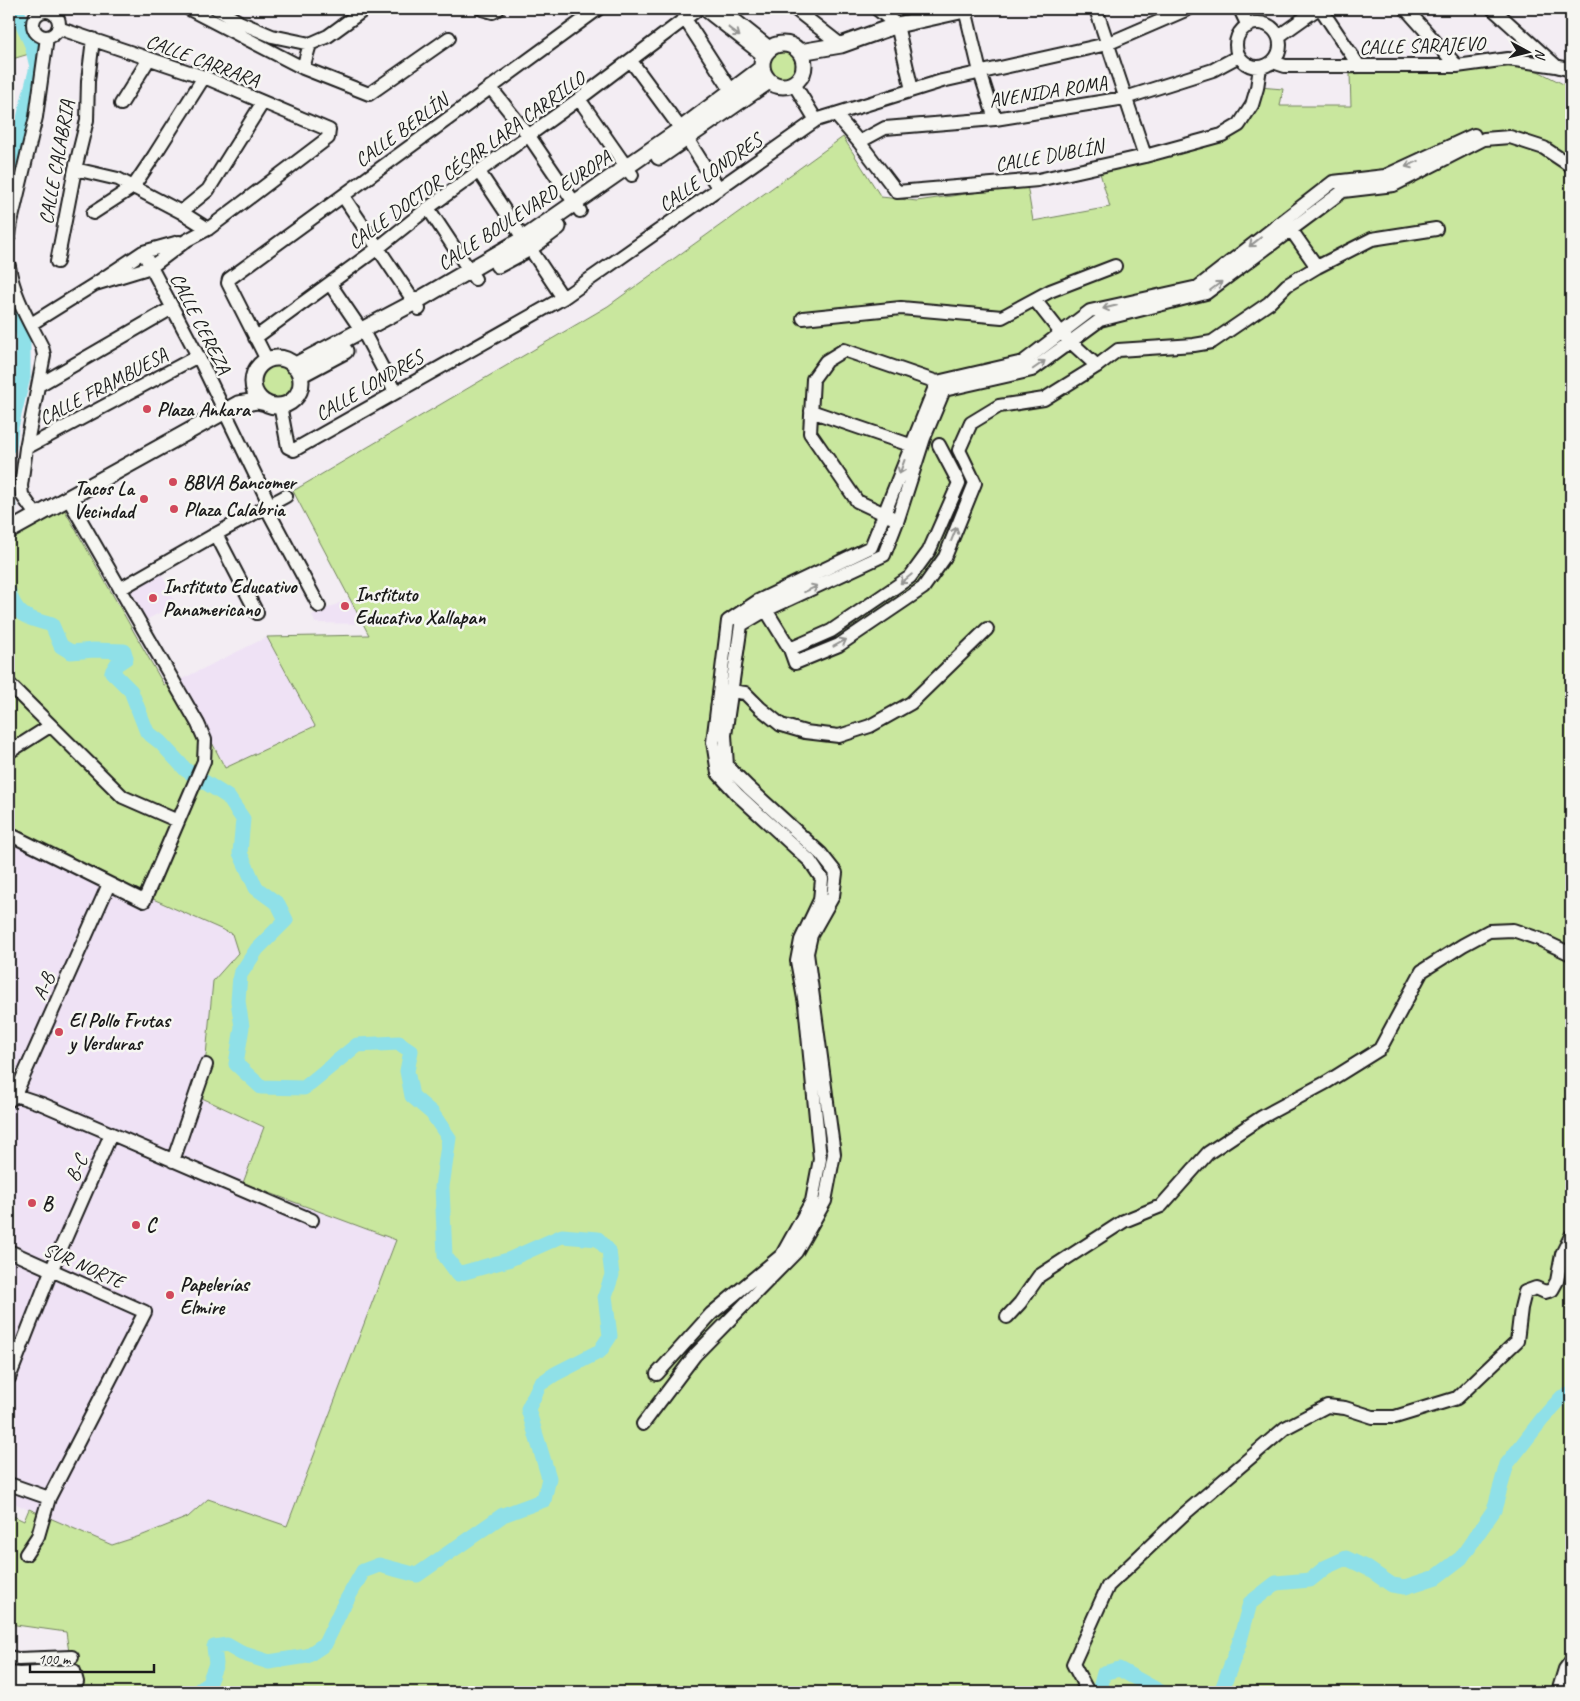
<svg xmlns="http://www.w3.org/2000/svg" width="1580" height="1701" font-family="Caveat,sans-serif">
<style>
.built{fill:#efe2f5}
.green{fill:#c9e79e;stroke:#72825d}
.lines{fill:none;stroke-linecap:round;stroke-linejoin:round}
.river{stroke:#8fe0e8;stroke-width:15}
.minor-casing{stroke:#1c1c1c;stroke-width:16}
.major-casing{stroke:#1c1c1c;stroke-width:19}
.minor{stroke:#f6f6f2;stroke-width:12}
.major{stroke:#f6f6f2;stroke-width:15}
.oneway{stroke:#949492}
.poi-dot{fill:#d1495b;stroke:#f6f6f2;stroke-width:2}
.labels{text-anchor:middle;stroke-width:5;stroke-linejoin:round;paint-order:stroke}
.street-label{font-size:20px;fill:#1c1c1c;stroke:#f6f6f2}
.poi-label{font-size:20px;font-weight:bold;fill:#1c1c1c;stroke:#f6f6f2;text-anchor:start}
</style>
<rect width="100%" height="100%" fill="#f3edf3"/>
<filter id="ink" filterUnits="userSpaceOnUse"><feTurbulence type="fractalNoise" baseFrequency=".02" numOctaves="2"/><feDisplacementMap in="SourceGraphic" scale="10" xChannelSelector="R" yChannelSelector="G"/><feConvolveMatrix kernelMatrix="1 2 1 2 8 2 1 2 1" color-interpolation-filters="sRGB"/></filter>
<g filter="url(#ink)">
<path class="built" d="M161 573 176 604 146 620 131 591Z
M353 597 366 624 315 623 312 615Z
M267 637 315 726 225 768 180 680Z
M13 837 232 934 238 953 213 981 264 1127 244 1183 396 1240 287 1526 209 1499 188 1517 143 1535 112 1545 9 1501V840Z"/>
<path class="green" d="M9 9H23L39 51 9 60Z
M767 65a16 16 0 1 1 32 0a16 16 0 1 1-32 0Z
M1528 66 1571 88V1692H91L74 1686 66 1632 9 1624V1514L24 1521 29 1509 112 1545 143 1535 188 1517 208 1499 287 1526 396 1240 243 1183 264 1127 202 1098 213 981 238 953 232 934 13 837 9 840V539L64 509 164 685 180 680 225 768 315 726 267 637 369 635 293 491 608 306 843 137 881 197 917 201 1027 185 1033 221 1110 207 1100 173 1232 138 1259 87 1283 89 1280 106H1351L1350 74Z
M258 383a19 19 0 1 1 38 0a19 19 0 1 1-38 0Z"/>
<g class="lines">
<path class="river" d="M9 177 37 67 32 45 16 9
M9 301 23 334V377L11 427 9 446
M9 506V510
M9 592C17 618 29 618 52 625L61 646 71 652 94 650 124 651 126 658 117 664 112 672 131 691 147 732 160 742 186 770 228 797 243 819 240 853 256 888 278 904 286 920 257 949 240 975 238 1001 242 1027 236 1064 261 1087 304 1088 357 1045 399 1043 411 1051 407 1071 412 1096 432 1113 449 1138 442 1187 445 1256 458 1274 508 1260 562 1236 598 1239 609 1251 612 1275 605 1296 610 1336 600 1351 555 1374 540 1384 528 1409 549 1478 544 1500 503 1515 417 1575 379 1565 363 1571 341 1610 325 1644 307 1656 269 1662 241 1653 227 1645 214 1647 216 1664 209 1682 197 1692
M1099 1692 1104 1673 1119 1669 1161 1692
M1221 1692 1239 1644 1250 1603 1276 1583 1310 1580 1326 1567 1346 1558 1367 1568 1392 1585 1405 1587 1436 1577 1461 1558 1494 1510 1507 1464 1543 1418 1562 1397 1571 1394"/>
<defs>
<path id="minor" d="M189 9 303 68 369 94 449 38
M217 9 239 22 272 36 310 44 328 36 365 9
M482 9 493 12 498 9
M704 9 764 56
M721 9 770 48
M795 9 841 45
M877 9 897 25 912 90
M965 9 980 72 995 119
M1096 9 1145 156
M1240 9 1248 26
M1321 9 1359 66
M1406 9 1457 66
M1493 9 1556 66
M33 24a13 13 0 1 1 26 0a13 13 0 1 1-26 0Z
M685 19 736 98
M1236 45a22 22 0 1 1 44 0a22 22 0 1 1-44 0Z
M58 28 204 77 329 130 328 138 208 229 187 240 151 267 95 284
M1279 36 1317 9
M631 61 681 129 719 189
M1273 62 1285 66H1457L1508 59 1556 66 1571 70
M303 68 310 44
M794 84 816 120
M490 87 529 136 580 211
M579 99 632 175
M121 104 149 59
M835 114 859 142 897 192 1038 180 1145 156 1222 135 1239 125 1252 105 1257 88 1260 67
M859 142 885 128 995 119 1125 98 1213 70 1239 56
M75 169 118 179 181 212 208 229
M479 172 563 298
M343 196 419 309
M428 208 475 279
M181 212 208 190 263 102
M93 213 133 187 154 156 204 77
M1287 224 1317 267
M9 236 11 222 36 117 47 37
M143 252 198 356 266 497
M57 262 75 169 87 120 88 81 93 39
M9 266C13 295 29 321 42 347L44 355 26 448 21 486 22 495 37 516
M330 284 366 337 395 392
M1035 300 1061 333 1097 366
M803 318 901 308 1002 317 1050 291 1115 266
M31 324 95 284 143 252 179 242
M255 338 378 248 428 208 579 99 698 9
M267 360 228 283 229 279 598 9
M39 385 172 308
M280 405 288 447 294 450 563 298 816 120 942 81 1107 44 1188 9
M811 411 910 445
M26 448 198 356
M266 507 319 606
M891 517 857 501 810 433 813 379 826 361 844 350 937 382
M216 534 257 613
M120 589 216 534 286 496
M761 605 766 610 790 649 795 663 839 645 923 588 945 557 975 483 959 450 971 423 999 406 1044 399 1097 366 1118 350 1194 345 1212 342 1269 303 1287 285 1317 267 1372 239 1436 229
M790 649 831 631 910 577 929 551 959 483 939 445
M9 684 123 797 178 821
M723 690 745 693 760 708 781 725 805 732 839 736 870 726 911 703 987 629
M9 752 50 726
M9 834 144 901 204 761 205 740 198 724 68 498
M9 1093 42 1104 312 1220
M10 1100 15 1095 109 884
M173 1161 206 1065
M9 1251 145 1312 49 1498
M1007 1317 1020 1303 1039 1276 1124 1221 1161 1206 1208 1153 1262 1117 1327 1082 1380 1049 1422 971 1463 945 1489 931 1513 930 1539 939 1571 954
M657 1374 711 1314 782 1255 812 1201 820 1159 805 1004 797 961 801 940 820 900 822 879 810 861 738 795 718 773 713 742 728 621 758 601 871 547 937 382 1023 362 1090 311 1198 287 1333 182 1385 176 1474 135
M9 1378 51 1271 111 1134
M643 1424 695 1355 796 1252 825 1201 834 1154 807 953 811 935 833 896 836 873 821 854 748 787 727 766 725 735 741 625 766 610 884 555 898 519 924 438 944 390 1032 370 1100 320 1206 293 1343 191 1394 185 1484 139 1510 137 1544 148 1571 166
M9 1484 49 1498 38 1536 26 1554
M9 1657 18 1659 72 1657
M9 1673 19 1674 74 1671 77 1682 19 1686 9 1684
M1088 1692 1073 1664 1108 1586 1183 1515 1285 1428 1327 1406 1345 1408 1373 1417H1395L1457 1398 1517 1341 1521 1308 1525 1292 1536 1288 1545 1292 1552 1290 1557 1281 1562 1254 1571 1236
M1558 1692 1565 1669 1571 1661"/>
<path id="major" d="M762 65a21 21 0 1 1 42 0a21 21 0 1 1-42 0Z
M800 52 841 45 897 25 969 9
M659 157 769 81
M498 265 530 248 558 227
M253 382a24 24 0 1 1 48 0a24 24 0 1 1-48 0Z
M294 366 415 302 523 239 681 129 762 68
M300 375 345 351
M9 531 238 404 257 401 266 403"/>
</defs>
<use href="#minor" class="minor-casing"/>
<use href="#major" class="major-casing"/>
<use href="#minor" class="minor"/>
<use href="#major" class="major"/>
</g>
<defs><path id="oneway-shaft" d="M-6 0H5M1.5-3L5.5 0L1.5 3" fill="none" stroke-width="1.6" stroke-linecap="round" stroke-linejoin="round" transform="scale(1.25)"/></defs>
<g class="oneway">
<use href="#oneway-shaft" transform="translate(734 32) rotate(38)"/>
<use href="#oneway-shaft" transform="translate(1412 164) rotate(156)"/>
<use href="#oneway-shaft" transform="translate(1255 242) rotate(142)"/>
<use href="#oneway-shaft" transform="translate(1216 286) rotate(-37)"/>
<use href="#oneway-shaft" transform="translate(1110 307) rotate(167)"/>
<use href="#oneway-shaft" transform="translate(1039 365) rotate(-35)"/>
<use href="#oneway-shaft" transform="translate(902 467) rotate(110)"/>
<use href="#oneway-shaft" transform="translate(954 534) rotate(-68)"/>
<use href="#oneway-shaft" transform="translate(906 579) rotate(141)"/>
<use href="#oneway-shaft" transform="translate(811 589) rotate(-25)"/>
<use href="#oneway-shaft" transform="translate(840 643) rotate(-29)"/>
</g>
</g>
<g class="poi-dot">
<circle cx="147" cy="409" r="5"/>
<circle cx="173" cy="482" r="5"/>
<circle cx="144" cy="499" r="5"/>
<circle cx="174" cy="509" r="5"/>
<circle cx="153" cy="598" r="5"/>
<circle cx="345" cy="606" r="5"/>
<circle cx="59" cy="1032" r="5"/>
<circle cx="32" cy="1203" r="5"/>
<circle cx="136" cy="1225" r="5"/>
<circle cx="170" cy="1295" r="5"/>
</g>
<g class="labels">
<g class="street-label">
<text transform="translate(1422 45) rotate(-2)" y="7">CALLE SARAJEVO</text>
<text transform="translate(203 60) rotate(20)" y="7">CALLE CARRARA</text>
<text transform="translate(1048 91) rotate(-9)" y="7">AVENIDA ROMA</text>
<text transform="translate(401 130) rotate(-36)" y="7">CALLE BERLÍN</text>
<text transform="translate(1049 155) rotate(-10)" y="7">CALLE DUBLÍN</text>
<text transform="translate(466 160) rotate(-36)" y="7">CALLE DOCTOR CÉSAR LARA CARRILLO</text>
<text transform="translate(56 162) rotate(-80)" y="7">CALLE CALABRIA</text>
<text transform="translate(710 172) rotate(-35)" y="7">CALLE LONDRES</text>
<text transform="translate(524 210) rotate(-33)" y="7">CALLE BOULEVARD EUROPA</text>
<text transform="translate(201 323) rotate(63)" y="7">CALLE CEREZA</text>
<text transform="translate(369 385) rotate(-30)" y="7">CALLE LONDRES</text>
<text transform="translate(103 386) rotate(-28)" y="7">CALLE FRAMBUESA</text>
<text transform="translate(43 986) rotate(-66)" y="7">A-B</text>
<text transform="translate(76 1168) rotate(-66)" y="7">B-C</text>
<text transform="translate(84 1265) rotate(24)" y="7">SUR NORTE</text>
</g>
<g class="poi-label">
<text x="157" y="416">Plaza Ankara</text>
<text x="183" y="489">BBVA Bancomer</text>
<text x="134" y="495" text-anchor="end">Tacos La<tspan x="134" dy="23">Vecindad</tspan></text>
<text x="184" y="516">Plaza Calabria</text>
<text x="163" y="593">Instituto Educativo<tspan x="163" dy="23">Panamericano</tspan></text>
<text x="355" y="601">Instituto<tspan x="355" dy="23">Educativo Xallapan</tspan></text>
<text x="69" y="1027">El Pollo Frutas<tspan x="69" dy="23">y Verduras</tspan></text>
<text x="42" y="1210">B</text>
<text x="146" y="1232">C</text>
<text x="180" y="1291">Papelerías<tspan x="180" dy="23">Elmire</tspan></text>
</g>
</g>
<rect width="1580" height="1701" fill="none" stroke="#f6f6f2" stroke-width="30"/>
<rect x="15" y="15" width="1550" height="1671" fill="none" stroke="#1c1c1c" stroke-width="2" filter="url(#ink)"/>
<g transform="translate(1528 52) rotate(97)" stroke="#f6f6f2" stroke-width="4" paint-order="stroke">
<path d="M0-4L9 19L0 12L-9 19Z" fill="#1c1c1c"/>
<text y="-8" font-size="14" font-weight="bold" text-anchor="middle" fill="#1c1c1c">N</text>
</g>
<path d="M30 1664v8h124v-8" fill="none" stroke="#1c1c1c" stroke-width="2.5"/>
<text x="38" y="1664" font-size="15" fill="#1c1c1c" stroke="#f6f6f2" stroke-width="4" paint-order="stroke">100 m</text>
</svg>
